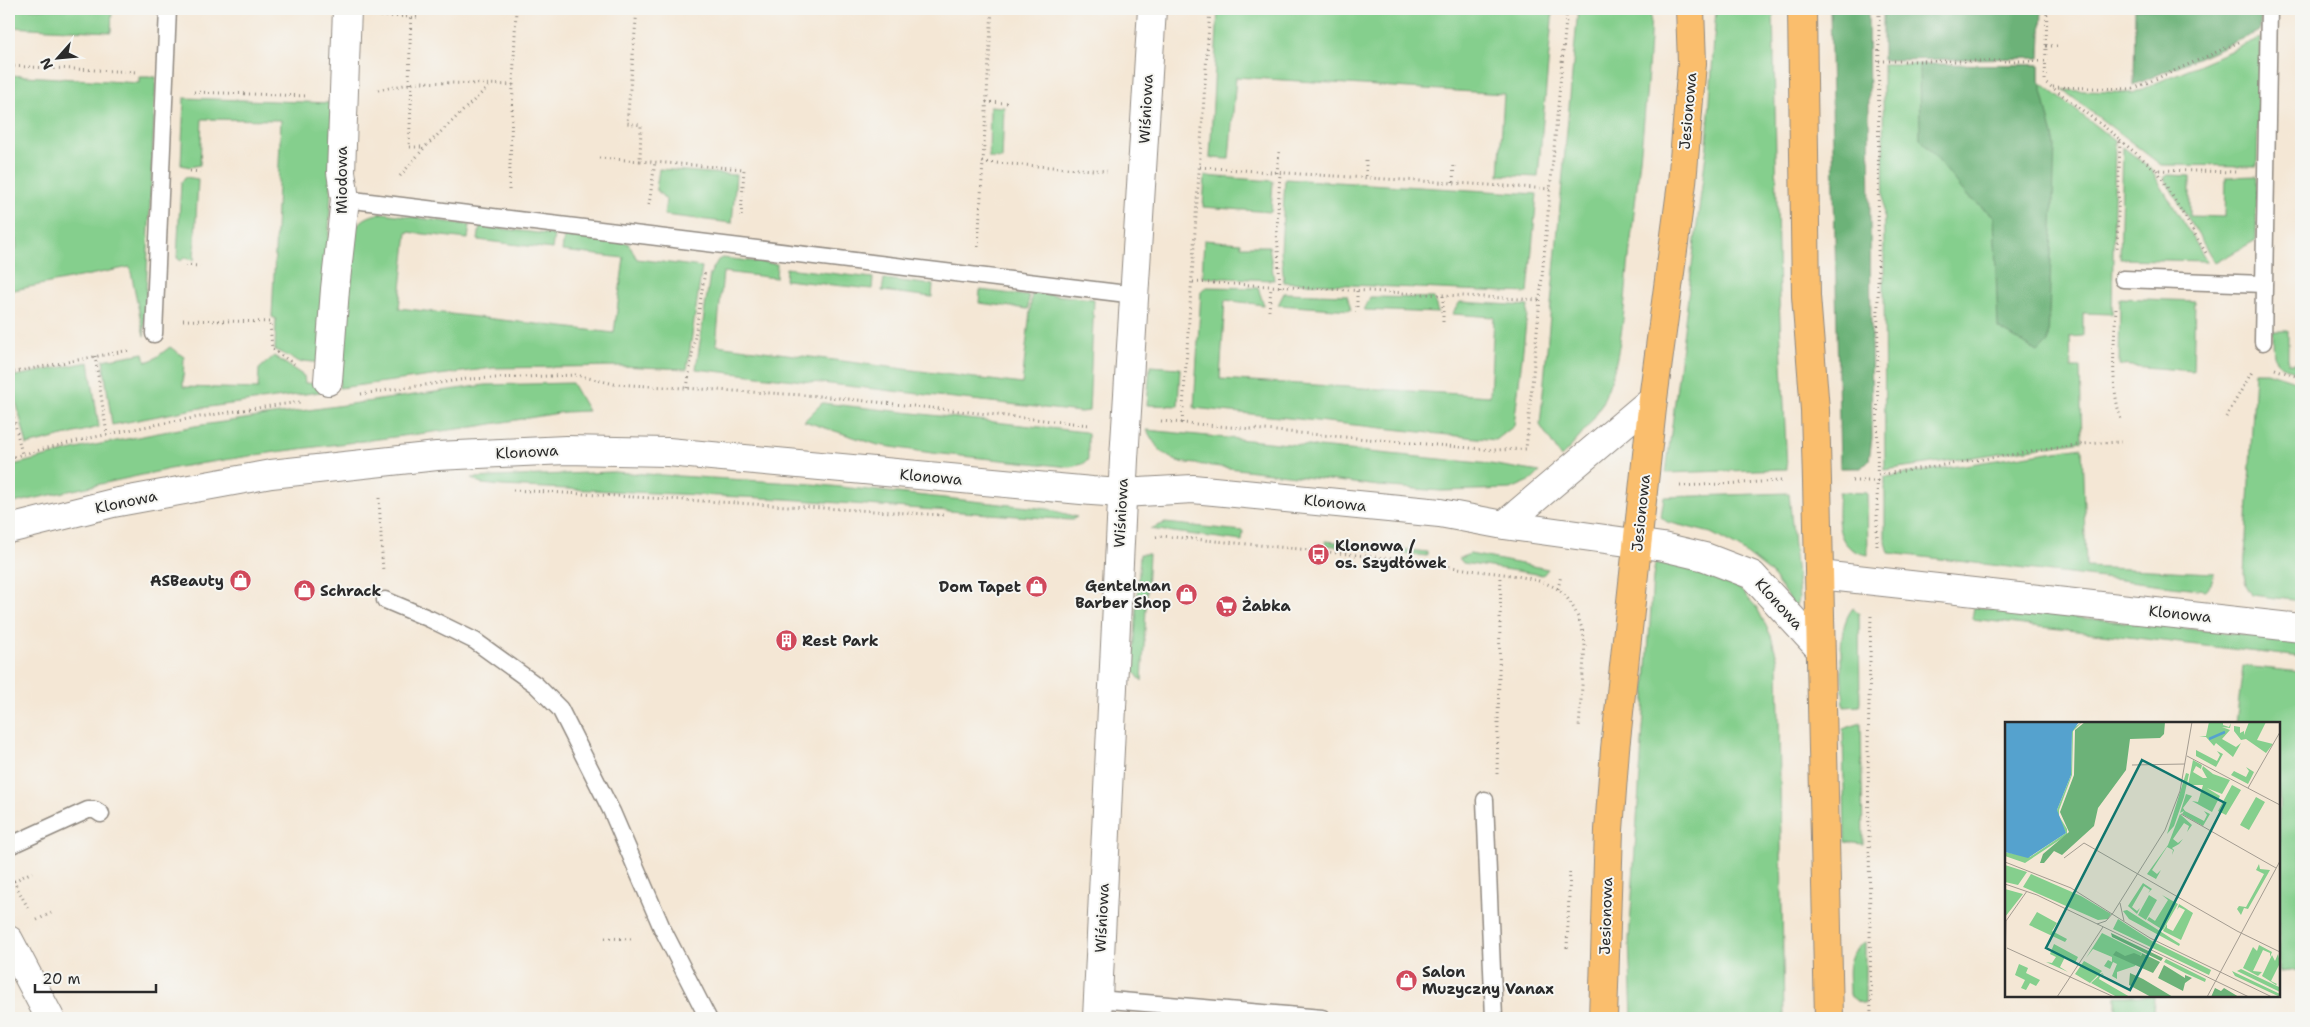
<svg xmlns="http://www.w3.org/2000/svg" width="2310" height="1027" font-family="'Shantell Sans',sans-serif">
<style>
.green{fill:#85cf8d;stroke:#587d5c}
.forest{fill:#6cb278;stroke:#4c6e52}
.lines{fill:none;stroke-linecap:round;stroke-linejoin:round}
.service-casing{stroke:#908980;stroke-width:19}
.minor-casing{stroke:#908980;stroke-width:30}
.tertiary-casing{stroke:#908980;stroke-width:30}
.primary-casing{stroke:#908980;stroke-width:30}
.path{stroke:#908980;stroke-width:3;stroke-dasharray:1 4;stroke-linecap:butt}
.service{stroke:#fff;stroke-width:16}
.minor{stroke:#fff;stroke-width:28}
.tertiary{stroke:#fff;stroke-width:28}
.primary{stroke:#fabe6d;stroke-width:28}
.labels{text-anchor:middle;stroke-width:4;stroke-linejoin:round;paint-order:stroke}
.street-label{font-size:15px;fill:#2b2b2b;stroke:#f6f6f2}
.poi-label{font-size:15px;font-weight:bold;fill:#2b2b2b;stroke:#f6f6f2;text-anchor:start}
.inset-river{fill:none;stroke:#55a2ce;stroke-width:2.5}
.inset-road{fill:none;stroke:#a49c91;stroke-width:1}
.view{fill:#0f766e;fill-opacity:0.15;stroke:#0f766e;stroke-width:2.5}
.inset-edge{fill:none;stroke:#2b2b2b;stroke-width:2.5}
</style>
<rect width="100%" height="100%" fill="#f6f6f2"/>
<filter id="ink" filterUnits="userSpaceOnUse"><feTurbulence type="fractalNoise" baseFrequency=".02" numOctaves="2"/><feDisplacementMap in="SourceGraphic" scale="10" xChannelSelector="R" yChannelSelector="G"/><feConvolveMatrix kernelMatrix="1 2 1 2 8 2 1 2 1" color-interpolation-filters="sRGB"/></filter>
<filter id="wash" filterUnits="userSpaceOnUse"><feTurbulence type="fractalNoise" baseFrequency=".0096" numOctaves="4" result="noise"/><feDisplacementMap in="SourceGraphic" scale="20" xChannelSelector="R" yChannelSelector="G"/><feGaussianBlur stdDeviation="1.12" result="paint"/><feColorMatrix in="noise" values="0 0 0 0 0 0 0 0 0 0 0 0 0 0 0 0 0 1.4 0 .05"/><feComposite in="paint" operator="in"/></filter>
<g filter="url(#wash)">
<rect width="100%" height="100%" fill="#f4e7d5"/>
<path class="green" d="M9 9H112L111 32 9 27Z
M1218 9H1553L1538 177 1499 175 1504 94 1236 77 1229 159 1210 158Z
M1578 9H1651C1649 92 1638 175 1629 258 1624 304 1623 354 1605 396 1595 421 1579 439 1561 457L1540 425Z
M1716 9H1773L1779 299 1787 469 1666 473 1707 145Z
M2260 38 2257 166 2161 165 2063 90 2133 93Z
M1883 64 2040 65V82L2115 141 2112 314 2083 313V336L2070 337 2071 368H2080L2082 441 1885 470Z
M9 75 139 83V77H156L144 336 130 267 9 291V250L17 248 15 237 9 238Z
M184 98 332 103V167L323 363 303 361 302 363 275 350 276 319 272 317 281 120 202 119 200 165 190 167 181 165Z
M990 106 1004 107 1002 159 989 158Z
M2123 147 2150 168 2207 261 2120 259Z
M659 169 736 175 732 223 664 215 666 200 656 189Z
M2168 175 2190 176V216L2225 217 2226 177 2257 176 2256 240 2215 263 2164 178Z
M1205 176 1273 181 1271 212 1203 207Z
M185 177 198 179 194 260 184 258 181 261 177 258 181 183Z
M1285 179 1537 194 1528 293 1284 282 1281 251Z
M383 213 470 225 468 239 407 232 399 308 614 333 624 258 562 251 564 236 628 243 637 259 702 267 687 369 620 366 493 368 339 388 352 234C359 220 368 215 383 213Z
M480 226 554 235 552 249 478 240Z
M1204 240 1241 243V246H1269L1274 280 1202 277Z
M723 258 777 264 776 278 723 272 716 345 1022 384 1032 293 1094 299 1089 411 1080 412 696 369 710 274 718 260Z
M786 268 873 278 872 289 785 280Z
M884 279 933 285 932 297 882 291Z
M1206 287 1258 288 1264 305 1225 300 1220 379 1490 396 1494 317 1452 314 1460 302 1528 306 1514 426 1496 440 1194 408 1201 291Z
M980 290 1029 296 1028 309 979 303Z
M1284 293 1347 295 1351 310 1278 305Z
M1370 297 1434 298 1438 313 1364 310Z
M2120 298 2195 301 2193 371 2119 365Z
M2273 331H2288V363H2301V373C2270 363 2274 363 2273 331Z
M170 347 184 357 183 387 258 389 259 369 274 356 304 376 305 383 322 384 320 392 194 409 112 425 103 360 144 353 146 362 154 359Z
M89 362 99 427 27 445 10 377Z
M1150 366 1180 368 1178 406 1147 405Z
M2255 372H2267L2301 383V601L2252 595 2246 585 2244 575Z
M572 383 588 411 565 412 473 427 276 452 179 467 9 504V466L85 447 195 426 485 385Z
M822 403 1085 432 1088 434V460L1083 464 1070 467 932 453 878 445 804 421Z
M1147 430 1490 464 1540 472 1532 480 1511 489 1441 491 1379 486 1179 462C1162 455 1155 446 1147 430Z
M2082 447 2086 567 2214 573 2211 584 2206 590 1889 553 1885 538V477Z
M612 472 812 484 1048 509 1077 517 1071 520 785 499 503 486 482 484 472 478Z
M1839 492 1867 493 1868 555C1834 550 1837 519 1839 492Z
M1789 493 1799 598 1795 607 1770 572 1739 548 1711 533 1667 522 1661 517 1664 497Z
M1165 523 1243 531 1242 541 1150 529Z
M1326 541 1427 552V556L1325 545Z
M1140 554H1149L1142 682 1133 670Z
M1470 554 1548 569 1543 575 1463 563 1459 558Z
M1660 558 1718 572 1740 589 1757 608 1771 636 1778 661 1784 1018H1632L1629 940 1653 577 1655 564Z
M1974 607 2301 640V657L1972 619Z
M1853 608 1859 613 1860 706 1844 707C1843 679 1834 630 1853 608Z
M2243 666 2301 672V970L2279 972V723H2236Z
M1861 723 1863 844 1845 842 1843 729Z
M1865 942V1004L1858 1002 1849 995C1849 971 1843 957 1865 942Z
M2116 996H2154L2153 1018H2116Z"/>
<path class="forest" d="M1830 9H1868L1872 438 1869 460 1861 468H1840Z
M1883 9H2042L2040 58 1883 60Z
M2135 9H2261L2260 31 2134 85Z
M1919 64 2040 65V82L2055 145 2048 342 2038 352 1998 328 1994 216 1968 197 1920 138Z"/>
</g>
<g filter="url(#ink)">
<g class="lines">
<defs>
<path id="service" d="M345 199 1135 295
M2123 279 2264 284
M154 334 168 9
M2263 342 2269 9
M385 600 430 619 475 641 536 685 560 709 612 812 662 928 708 1018
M1485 800 1494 1018
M9 846 88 810H95L101 814
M1098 999 1322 1018"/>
<path id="minor" d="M328 381 335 289 345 199 341 172 347 9
M1820 575 2301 628
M9 940 50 1018
M1097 1018 1124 459 1152 9"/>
<path id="tertiary" d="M1504 525 1653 399
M9 529 113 503 271 474 437 456 566 450 668 452 1092 491 1122 493 1193 489 1440 513 1504 525 1663 547 1705 557 1752 575 1820 649"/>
<path id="primary" d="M1802 9 1806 296 1815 410 1817 481 1829 1018
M1603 1018 1609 830 1615 749 1653 399 1682 183 1692 63 1690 9"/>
</defs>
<use href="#service" class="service-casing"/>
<use href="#minor" class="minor-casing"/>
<use href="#tertiary" class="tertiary-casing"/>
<use href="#primary" class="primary-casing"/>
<path class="path" d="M637 9 627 123 641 125 640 161 744 169 741 217
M2047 9 2045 82 2120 139 2117 251
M381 16 420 17
M2046 46H2058
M1879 61H2046
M9 66 137 72
M412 83 409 147H424
M409 84 411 9
M2053 87 2133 89 2239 42
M378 90 420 82 514 85
M194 92 308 96
M986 102 1009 103
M2120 140 2156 170 2238 172
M599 158 640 161
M982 162 1107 171
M1200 167C1317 176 1433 181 1550 189
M2157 170 2206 253
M190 171 204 172
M1277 173 1279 152
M400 176 425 147 490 85
M1366 176V157
M1453 182 1454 163
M509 190 516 9
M649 205 655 162
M978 247 992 9
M185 265 200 266
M1193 282 1540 300
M1280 287 1277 230 1280 173
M1357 291V316
M2116 308C2114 345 2110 384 2121 420
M1269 311 1271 287
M183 320 270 322 272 349 294 364
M1443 322V295
M95 356 107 434
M2275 369 2301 378
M9 373 130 350
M687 388 705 271
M361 394 467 379 576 375 614 384 820 396 1090 425
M9 398 22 454
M2226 417 2253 370
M1161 421 1494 450 1526 449 1567 9
M1182 423 1210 9
M9 458C105 432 202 415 300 402
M1878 475 2082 444 2121 442
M1852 481H1878
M1680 486 1781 481
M513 490 943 515
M379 498 383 572
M1156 537 1162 536C1265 546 1369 554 1471 570 1498 574 1532 575 1556 588 1573 598 1583 626 1585 644L1579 728
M1877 546 1879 9
M1558 589 1561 575
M1871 616 1868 747 1871 1018
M1497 774 1501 575
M11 876 29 910
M14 881 32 872
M37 920 51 913
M605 938 634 939
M1567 948 1570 869"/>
<use href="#service" class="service"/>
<use href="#minor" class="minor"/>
<use href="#tertiary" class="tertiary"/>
<use href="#primary" class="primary"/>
</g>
</g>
<defs>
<symbol id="bus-disc" viewBox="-11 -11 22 22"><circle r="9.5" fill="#d1495b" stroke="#f6f6f2"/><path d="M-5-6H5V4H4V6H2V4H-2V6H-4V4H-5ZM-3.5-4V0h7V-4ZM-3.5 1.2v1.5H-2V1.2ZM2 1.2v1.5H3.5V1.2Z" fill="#fff"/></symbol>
<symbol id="shop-disc" viewBox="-11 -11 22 22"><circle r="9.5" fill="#d1495b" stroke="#f6f6f2"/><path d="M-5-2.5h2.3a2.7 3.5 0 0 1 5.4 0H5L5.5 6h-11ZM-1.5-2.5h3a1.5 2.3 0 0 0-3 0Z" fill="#fff"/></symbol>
<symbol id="supermarket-disc" viewBox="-11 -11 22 22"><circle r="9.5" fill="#d1495b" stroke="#f6f6f2"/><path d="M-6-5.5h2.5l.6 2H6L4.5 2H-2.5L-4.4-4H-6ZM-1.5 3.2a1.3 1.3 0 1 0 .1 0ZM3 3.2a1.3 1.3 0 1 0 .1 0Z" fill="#fff"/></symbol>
<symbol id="building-disc" viewBox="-11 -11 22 22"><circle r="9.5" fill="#d1495b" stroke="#f6f6f2"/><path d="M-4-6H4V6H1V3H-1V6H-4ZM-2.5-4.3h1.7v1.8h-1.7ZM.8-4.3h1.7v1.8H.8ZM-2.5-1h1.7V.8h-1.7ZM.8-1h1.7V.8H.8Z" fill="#fff"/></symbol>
</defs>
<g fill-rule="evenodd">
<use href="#bus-disc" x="1306" y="542" width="25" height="25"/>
<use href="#shop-disc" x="228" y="568" width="25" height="25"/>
<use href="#shop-disc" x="1024" y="574" width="25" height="25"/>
<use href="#shop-disc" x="292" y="578" width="25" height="25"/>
<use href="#shop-disc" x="1174" y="582" width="25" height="25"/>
<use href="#supermarket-disc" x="1214" y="594" width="25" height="25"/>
<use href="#building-disc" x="774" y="628" width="25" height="25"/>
<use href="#shop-disc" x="1394" y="968" width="25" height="25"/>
</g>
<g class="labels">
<g class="street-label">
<text transform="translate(1146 109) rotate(-87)" y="5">Wiśniowa</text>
<text transform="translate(1688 111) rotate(-85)" y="5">Jesionowa</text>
<text transform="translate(342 180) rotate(-90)" y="5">Miodowa</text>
<text transform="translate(527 452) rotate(-3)" y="5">Klonowa</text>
<text transform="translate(931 477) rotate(5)" y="5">Klonowa</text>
<text transform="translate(126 502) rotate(-12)" y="5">Klonowa</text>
<text transform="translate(1335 503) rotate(6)" y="5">Klonowa</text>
<text transform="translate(1121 513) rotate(-87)" y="5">Wiśniowa</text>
<text transform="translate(1641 513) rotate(-84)" y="5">Jesionowa</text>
<text transform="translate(1779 604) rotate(48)" y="5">Klonowa</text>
<text transform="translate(2180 614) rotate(6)" y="5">Klonowa</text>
<text transform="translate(1606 916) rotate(-88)" y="5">Jesionowa</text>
<text transform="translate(1102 918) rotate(-87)" y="5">Wiśniowa</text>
</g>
<g class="poi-label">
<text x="1335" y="551">Klonowa /<tspan x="1335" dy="17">os. Szydłówek</tspan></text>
<text x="224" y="586" text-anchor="end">ASBeauty</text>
<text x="1171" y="591" text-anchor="end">Gentelman<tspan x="1171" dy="17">Barber Shop</tspan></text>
<text x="1021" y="592" text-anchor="end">Dom Tapet</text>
<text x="320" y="596">Schrack</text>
<text x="1242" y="611">Żabka</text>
<text x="802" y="646">Rest Park</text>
<text x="1422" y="977">Salon<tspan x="1422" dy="17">Muzyczny Vanax</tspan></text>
</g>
</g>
<g transform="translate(2005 722)">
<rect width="275" height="275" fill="#f4e7d5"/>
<path d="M77 0 68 9 67 53 54 88V94L62 107V113L20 141 0 134V130L25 135 61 111 53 96 52 88 66 53 67 7ZM204 0H218V3L224 5 226 1 225 6 217 5 225 8 217 17 231 25 236 21 228 35 211 21 209 24 201 15 194 14H201ZM244 0H261L252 18 268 22 261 31 241 17 236 18 229 9V4L235 5V11L239 9V13ZM191 28 212 39 215 33 212 29 218 32 211 45 191 34ZM188 38 197 43 196 47 191 44 188 50 198 56H202L197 47 198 44 208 52 225 58 217 72 202 66 215 74 207 90 187 79 193 80 198 63H183ZM241 45 249 50 243 62 226 53 229 49 241 55 244 49ZM181 51 184 52 179 75 169 104 162 112ZM227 63 236 68 221 93 213 89ZM181 72 187 74 178 86 180 89 199 99 202 93 199 89 205 92 198 104 177 92 179 89 175 91ZM251 75 260 80 244 108 235 103ZM175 92 187 103 182 110 184 104 179 101 168 117 173 121 178 117 174 122 167 126 169 128 167 133 168 128 162 125 147 148 152 152 156 148 151 157 142 152 163 123ZM254 142 255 147 265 148 243 187 239 186 236 193 232 187 234 184 241 185 259 152 251 148ZM0 143 22 150 13 163 0 160ZM26 152 76 174 106 192 103 197 93 198 18 165ZM138 161 147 167 143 171 145 168 139 164 127 185 132 189 135 186 132 192 123 184ZM0 167 18 172 0 195ZM144 173 152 178 141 198 133 193ZM157 173 173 182 158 208 142 198 144 195 150 199 163 178ZM174 182 188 191 176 218 158 209 162 202V206L168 209 180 188 174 185 172 188ZM122 188 175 222 174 224 124 197 118 189ZM32 190 52 201 47 209 62 217 60 220 24 203ZM113 197 147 219 206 248 204 253 108 207ZM97 211 137 231 130 244 112 250V257L107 254 112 242 108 240 105 247 99 244 103 238 107 240V235L88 227 81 236ZM49 222 73 235 70 241 60 235 55 245 63 250 41 240 47 241 51 235 45 232ZM254 223 267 230 265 235V231L258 228 248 249 257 250 253 254 238 246 248 225 252 229ZM273 232 275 241 266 259 272 262 275 259 271 263 257 254 267 233 270 239ZM161 237 201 257 200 260 180 251 159 240ZM79 239 97 249 85 261 70 252ZM14 242 23 246 21 251 35 258 31 264 25 261 21 268 16 266 20 258 10 253ZM236 247 274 265 275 270 232 249ZM227 249 275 272V275L230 254ZM97 251 99 253 96 252 94 257 125 275H112L86 261Z" fill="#85cf8d"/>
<path d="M80 0H160L159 12 155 16 125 17 121 48 93 86 89 104 57 133 49 129 39 141H35L38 132 64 110 55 90 69 53 70 8ZM106 211 158 236 156 239 107 215ZM111 229 120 234 129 231 136 234 137 231 155 240 148 251 108 233ZM159 243 180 256V253L187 256 180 261 178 269 153 256ZM125 251 138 257 168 275H146L124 263ZM210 266 216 269 219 266 234 275H206Z" fill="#6cb278"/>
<path d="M1 0H74L67 10 66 53 52 88 61 111 23 136 0 130Z" fill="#55a2ce"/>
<path class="inset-river" d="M204 17 220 10"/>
<path class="inset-road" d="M182 34 275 83M127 43 180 42M243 66 275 10M176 92 271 146M59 136 79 121 232 209 275 230M0 140 66 166 145 216 267 275M0 162 32 173 244 275M115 181 119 199M92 202 101 199 108 191 160 108 175 69 187 0M2 226 109 275M0 243 1 199 22 169M52 275 98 205M202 275 275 139"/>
<path class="view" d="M137 38 220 81 125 268 41 226Z"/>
<rect width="275" height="275" class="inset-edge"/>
</g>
<rect width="2310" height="1027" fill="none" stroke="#f6f6f2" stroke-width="30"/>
<g transform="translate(58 58) rotate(243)" stroke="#f6f6f2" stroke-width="4" paint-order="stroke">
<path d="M0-4L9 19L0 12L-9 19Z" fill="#2b2b2b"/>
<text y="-8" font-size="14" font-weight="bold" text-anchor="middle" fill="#2b2b2b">N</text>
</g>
<path d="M35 984v8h121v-8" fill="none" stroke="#2b2b2b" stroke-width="2.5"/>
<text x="42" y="984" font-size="15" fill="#2b2b2b" stroke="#f6f6f2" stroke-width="4" paint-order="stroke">20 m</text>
</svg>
